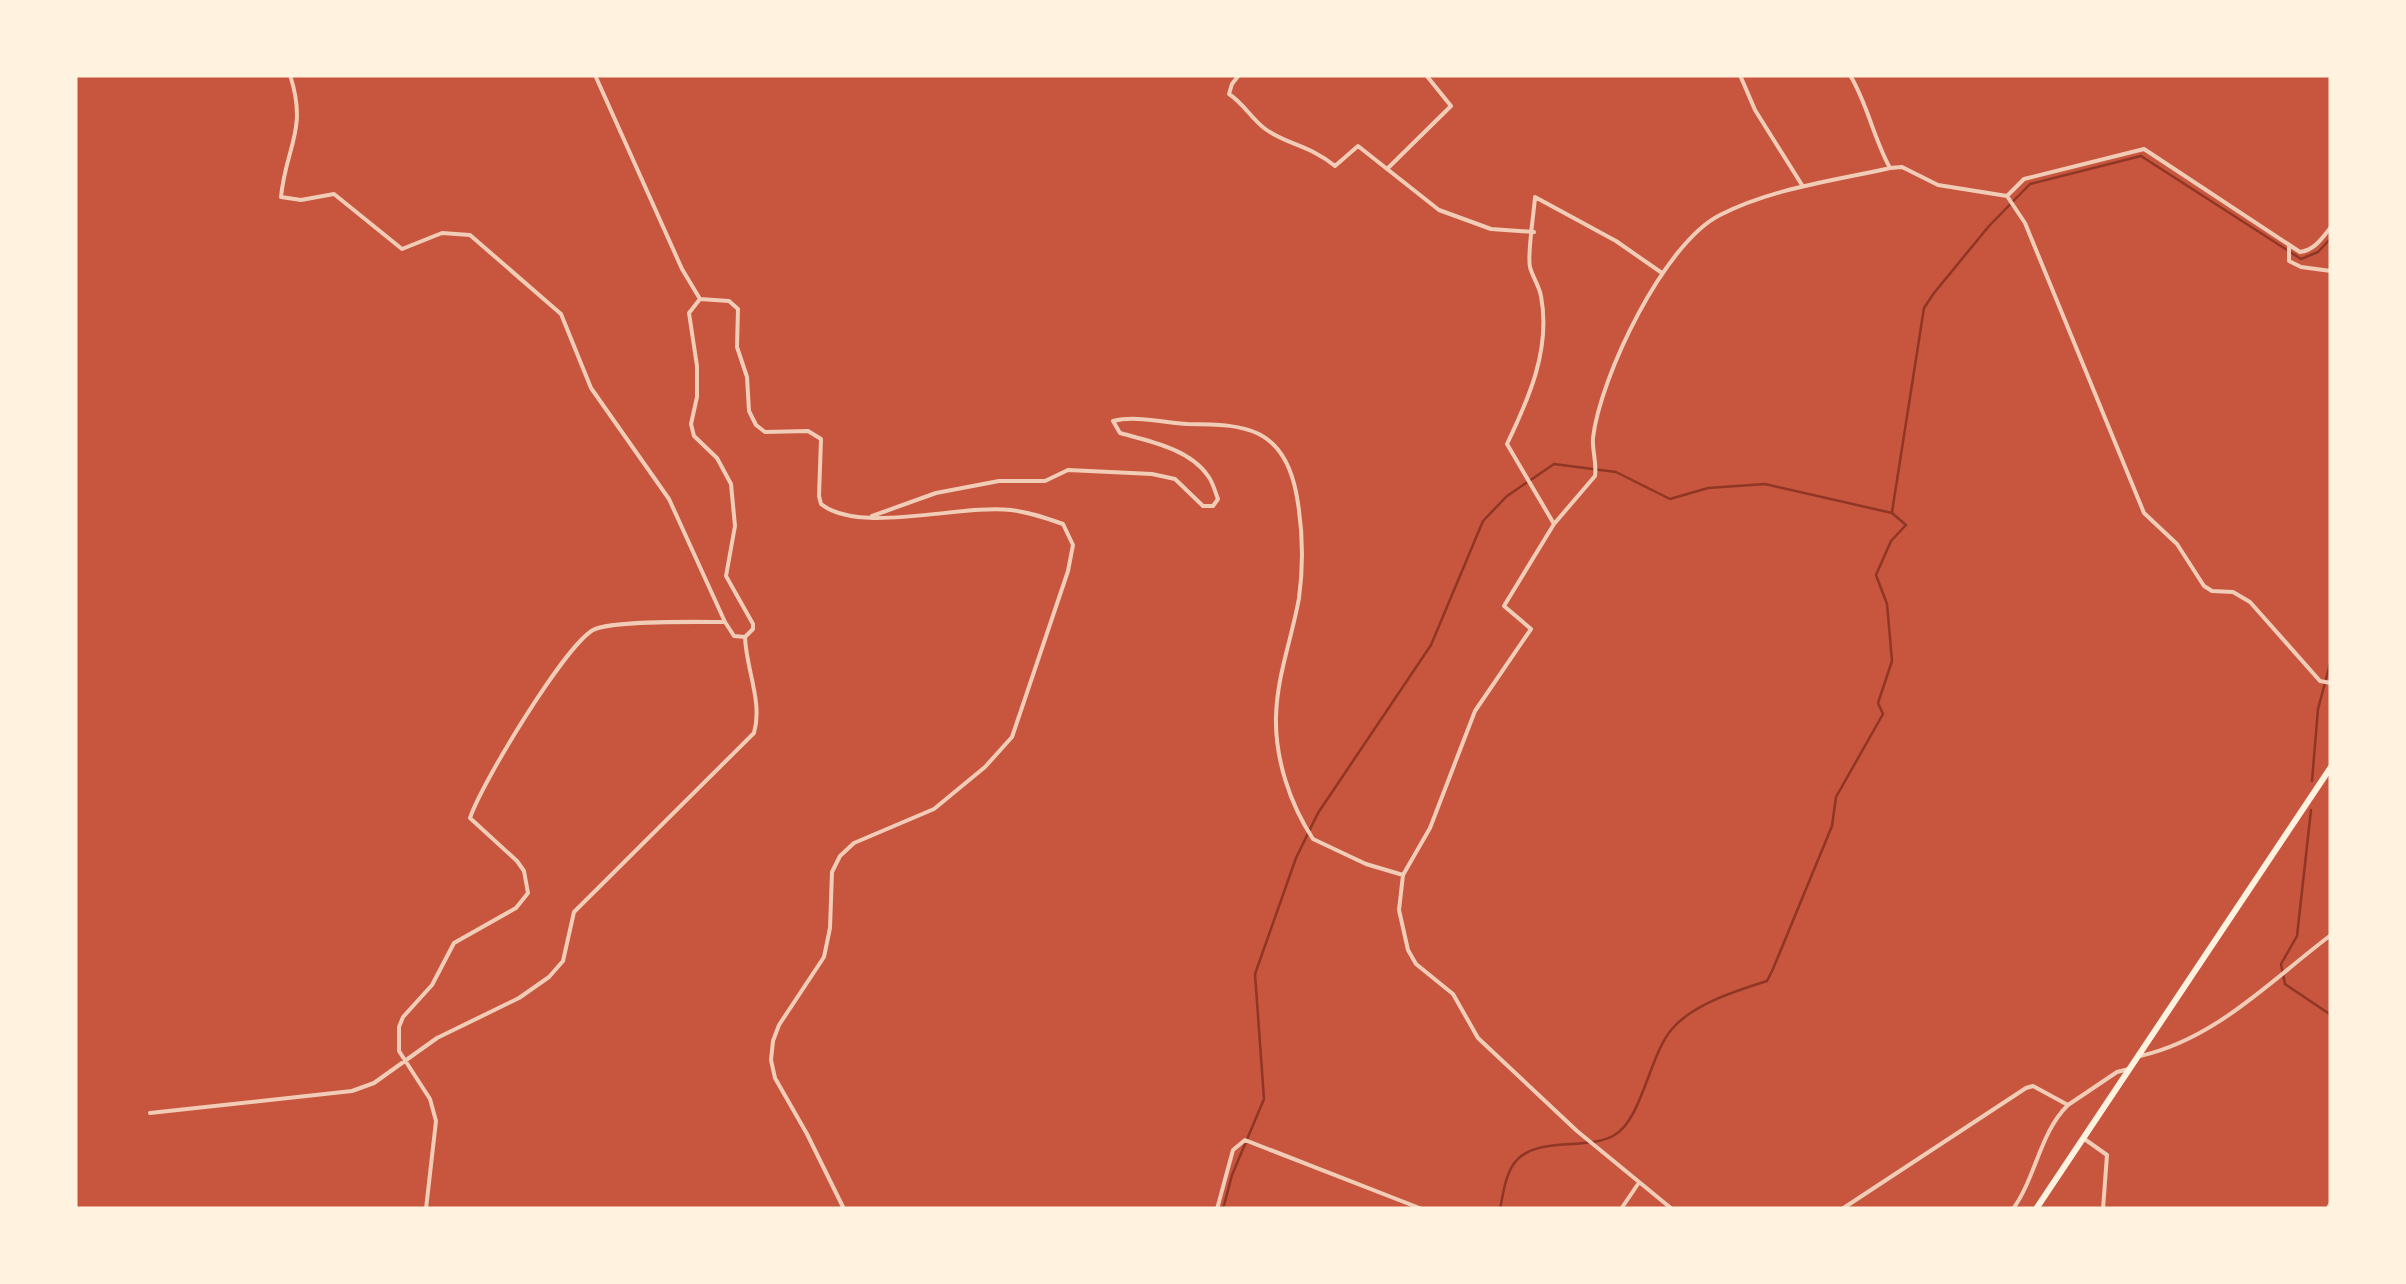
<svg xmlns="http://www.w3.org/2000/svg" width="2406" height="1284" font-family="'Open Sans',sans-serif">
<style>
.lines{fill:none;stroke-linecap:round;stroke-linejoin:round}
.stream{stroke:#8f3625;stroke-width:2.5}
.minor{stroke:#f1ccb7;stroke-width:4}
.primary{stroke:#fff3e0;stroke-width:6}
</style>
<rect width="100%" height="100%" fill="#c8553d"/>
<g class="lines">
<path class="stream" d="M1892 512 1924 308 1934 293 1989 226 2030 184 2141 156 2301 259 2318 252 2331 238
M2312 781 2318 709 2331 660
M2311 810 2297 936 2281 964 2285 984 2331 1015
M1223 1209 1232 1175 1264 1099 1255 974 1296 858 1318 813 1431 645 1483 521 1507 496 1554 464 1616 472 1670 499 1708 488 1765 484 1892 513 1906 525 1891 541 1876 575 1887 604 1892 661 1878 703 1883 714 1836 797 1832 826 1773 969 1767 981C1736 991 1693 1004 1672 1029 1649 1055 1642 1121 1613 1136 1584 1151 1532 1135 1513 1165 1505 1177 1503 1195 1500 1209"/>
<path class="minor" d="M290 75C308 130 286 146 281 197L301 200 334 194 402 249 442 233 470 235 561 314 591 388 669 499 725 622 734 636 745 637
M595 75 682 269 700 299
M1239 75 1232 84 1229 94C1243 103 1251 118 1264 128 1284 144 1310 145 1335 166L1358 146 1439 210 1491 229 1534 232
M1740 75 1755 110 1802 185
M1850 75C1868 105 1873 137 1890 168
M1387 169 1451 106 1426 75
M2007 196 2024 179 2144 149 2300 252C2315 250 2322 238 2331 227
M2289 246V261L2301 267 2331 271
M700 299 729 301 738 309 737 347 747 377 749 411 756 425 765 432 808 431 821 439 819 496 821 504C860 535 960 504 1011 510 1029 512 1046 518 1063 524L1073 545 1068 571 1012 737 985 767 934 809 854 843 840 856 832 872 830 928 824 957 779 1025 773 1041 771 1060 775 1078 807 1134 844 1209
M872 516 936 493 999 481H1045L1068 470 1152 474 1175 479 1203 506H1213L1218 499C1215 492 1213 482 1208 476 1190 449 1149 441 1120 433L1113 421C1136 415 1164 423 1188 424 1246 424 1283 428 1296 492 1303 528 1304 561 1299 598 1292 638 1277 675 1276 717 1275 759 1290 804 1313 839L1366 864 1403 875
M1554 524 1507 444C1529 398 1551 349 1541 296 1539 285 1532 276 1530 267 1527 255 1534 213 1535 197L1616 241 1662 273
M2140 1056C2216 1039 2271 980 2331 935
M150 1113 352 1091 374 1083 437 1038 519 998 549 977 563 961 574 912 754 733C763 702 746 669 745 637L753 629V624L726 576 735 526 731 484 717 458 694 436 691 424 697 397V366L689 313 700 299
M2083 1138 2107 1155 2103 1209
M426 1209 436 1121 430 1099 399 1051V1027L403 1017 432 985 454 943 516 908 528 893 524 871 517 861 470 818C481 784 564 647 593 630 611 620 700 622 725 622
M1217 1209 1233 1150 1245 1140 1422 1209
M1621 1209 1638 1184
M1672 1209 1577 1131 1478 1038 1453 994 1416 964 1408 950 1399 910 1403 875 1430 828 1475 711 1531 629 1504 606 1554 524 1595 476C1597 463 1592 450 1593 438 1600 377 1664 243 1720 215 1773 188 1833 181 1890 168L1902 167 1938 185 2007 196 2025 223 2144 513 2177 544 2204 586 2212 591 2233 592 2250 602 2320 681 2331 683
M1842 1209 2026 1088 2033 1086 2068 1105 2117 1072 2129 1069
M2013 1209C2036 1177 2040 1132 2068 1105
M2327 1209 2331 1203"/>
<path class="primary" d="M2036 1209 2331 767"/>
</g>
<rect width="2406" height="1284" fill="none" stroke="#fff3e0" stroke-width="155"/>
</svg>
